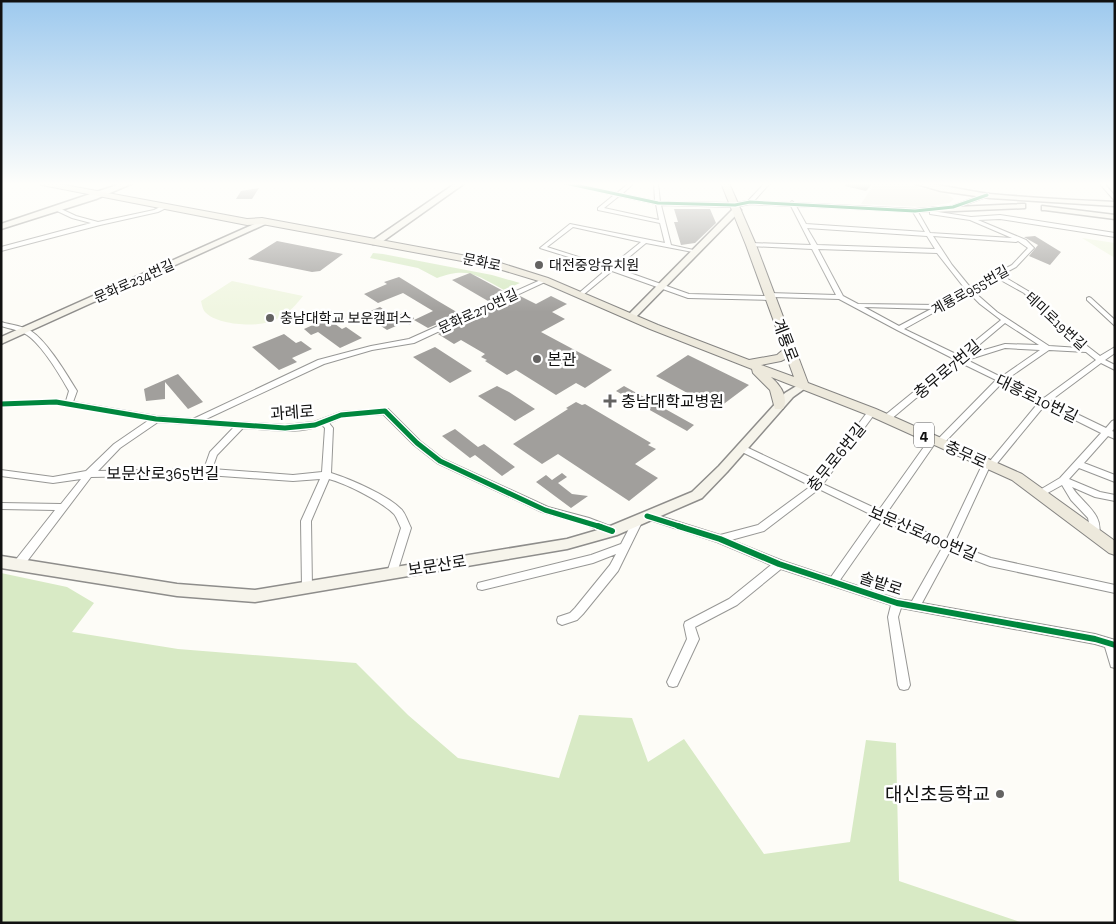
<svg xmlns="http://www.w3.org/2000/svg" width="1116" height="924" font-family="'Zilla Slab','Noto Sans KR',serif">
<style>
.forest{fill:#d8eac5}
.pitch{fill:#f0f6e1}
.plaza{fill:#edebe2}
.building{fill:#a19f9c}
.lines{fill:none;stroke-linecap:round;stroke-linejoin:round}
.street-casing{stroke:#979795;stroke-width:2}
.secondary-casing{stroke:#8e8d8b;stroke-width:3}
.primary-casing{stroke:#858482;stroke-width:2}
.street{fill:#fffffe;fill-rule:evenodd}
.secondary{fill:#f6f4eb;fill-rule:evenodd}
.primary{fill:#ede9dc;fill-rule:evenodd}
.cycleway-far2-casing{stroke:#fff;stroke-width:5}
.cycleway-far1-casing{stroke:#fff;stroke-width:8}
.cycleway-casing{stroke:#fff;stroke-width:9}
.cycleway-far2{stroke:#00873e;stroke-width:3}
.cycleway-far1{stroke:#00873e;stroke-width:5}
.cycleway{stroke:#00873e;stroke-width:6}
.poi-dot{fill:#646362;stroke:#fff;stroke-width:2}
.labels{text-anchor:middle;stroke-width:5;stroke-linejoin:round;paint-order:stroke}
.far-street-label{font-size:14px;fill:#111;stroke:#fff}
.far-poi-label{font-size:14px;fill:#111;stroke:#fff;text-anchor:start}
.shield{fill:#fff;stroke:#585858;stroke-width:1}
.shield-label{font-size:15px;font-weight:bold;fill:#111}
.street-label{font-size:16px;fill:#111;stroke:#fff}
.poi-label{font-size:16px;fill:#111;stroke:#fff;text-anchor:start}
.near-poi-label{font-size:19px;fill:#111;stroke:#fff;text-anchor:end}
</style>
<rect width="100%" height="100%" fill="#fdfcf7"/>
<path class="forest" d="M373 253 383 254 492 275 520 283 504 290C478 276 468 266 437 278L418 268 370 258Z
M1 573 67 587 94 603 72 632 178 649 356 663 408 715 458 758 559 778 579 715 632 718 648 762 684 739 764 854 850 842 866 740 896 743 899 881 1023 923H1Z"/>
<path class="pitch" d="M1082 238 1115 243V258Z
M232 281 303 296C294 308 284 317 269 322 254 327 217 325 205 312 203 310 202 305 201 301Z"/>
<path class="plaza" d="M875 183H901L947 194 954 199 949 203 925 207 861 204Z"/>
<path class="building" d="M845 183H873L866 191 845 186Z
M259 188 252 199H236L241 191Z
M674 209H710L716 223 695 243 681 245 674 222H678Z
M1035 236 1061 252 1050 265 1029 256 1038 245 1024 237Z
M277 241 343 254 320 271 312 272 248 259Z
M470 273 507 293 488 301 452 280Z
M399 277 438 301 460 314 428 328 414 320 433 311 403 293 378 303 364 294 387 284 384 282Z
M520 296 536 304 551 296 567 304 552 312 565 319 541 332 612 370 585 388 576 383 556 395 516 370 507 375 485 361 487 360 481 357 485 354 461 340 454 344 438 334Z
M380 307 395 317 405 312 414 318 410 325 405 322 387 330 363 314Z
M327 309 338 315 328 319 342 329 346 327 362 338 340 348 318 332 311 335 304 329 315 324 308 319Z
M284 334 296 343 301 341 312 349 292 358 297 362 279 370 252 347Z
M435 347 472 371 450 383 413 357Z
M688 355 749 385 717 409 656 376Z
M178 374 203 402 188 409 165 382V399L146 401 144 389Z
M497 386 509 392 535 409 515 421 478 396Z
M624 386 694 425 687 431 616 391Z
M576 402 582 405 585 404 651 443 648 445 656 449 635 464 658 478 629 501 558 454 542 464 513 444 568 409 566 408Z
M455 429 478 447 484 444 515 467 502 476 475 455 470 458 442 436Z
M562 473 567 477 558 483 572 494 588 496 571 508 536 482 546 475 552 480Z"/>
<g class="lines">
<defs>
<path id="street" d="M563 183H572L617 193 629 183H634L622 194 655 201 654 183H658L660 202 735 203 748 201 765 183H770L754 201 790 203 792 201 794 203 915 209 952 206 987 193 990 195 989 196 953 209 918 212 930 233 1012 238 970 220 930 214V212L932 211 971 217 1000 215 1115 233V237L1000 219 978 220 1026 240 1034 248 1016 267 1001 275 1028 291 1082 342 1100 356 1115 347V353L1105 360 1115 365V370L1101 363 1050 401 1106 428 1112 421 1115 420V428L1112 431 1115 432V439L1108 436 1084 463 1115 475V482L1079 468 1069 479 1100 492 1115 495V501L1095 497 1072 487C1082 503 1106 515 1098 537H1092L1088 518 1071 500 1062 485 1044 495H1038L1036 493 1038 491 1060 478 1101 433 1045 405 994 467 989 468 954 544 991 558 1115 585V593L990 566 950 551 922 603 1095 634 1115 640V668L1111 667 1105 647 1095 644 901 608 898 617 910 685 908 689 904 690 900 689 898 685 888 617 891 605 781 569 737 605 695 627 699 639 677 686 673 687 669 686 667 682 687 639 684 625 685 622 729 599 771 565 717 542 644 518 642 516 644 514 647 512 720 535 758 525 811 486 738 450 737 448 738 446H744L816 480 869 410 872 409 876 412 823 484 879 510 931 437 934 436 938 439 996 380 959 362 890 420 887 421 883 418 884 416 954 359 897 330 839 299 773 297 772 299 770 300 688 298 612 271 583 295H579V293L607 269 540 248 570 224 665 243 660 223 598 210V208L614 195ZM619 196 656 204 659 220 604 208ZM750 204 791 206 811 245 751 243 749 244V246L812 249 836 295 769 293 767 294 766 296 689 294 616 268 646 243 698 253V251L671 245 661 205 735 207ZM796 206 913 212 925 232 806 224ZM573 227 641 242 610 267 547 247ZM807 228 927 236 935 249 817 245ZM933 236 1016 242 1018 241 1028 248 1012 265 970 287 952 265ZM818 249 937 253 966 290 938 305 858 304 843 296ZM997 278 1024 293 1080 348 1049 346 997 312 973 291ZM969 293 980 304 1001 320 958 355 904 329ZM864 307 931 309 899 326ZM1005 323 1039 345 1005 344 967 355ZM1005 348 1040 350 1001 377 967 360ZM1049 350 1086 352 1096 360 1044 398 1007 379ZM1002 383 1039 402 990 461H984L946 541 886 514 936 442 940 445 943 444ZM819 489 874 516 831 577 783 561 731 540 764 531ZM882 520 942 548 912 601 897 599 840 580Z
M1099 183H1104L1115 196V201Z
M166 204 169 206 168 207 158 212 100 225 1 251V247L91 223 72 218 55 210V208H59L76 216 98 222 154 210Z
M545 278 547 279V281L414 343 372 350 324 364 204 420 285 425 314 422 341 412 388 409 420 441 443 459 548 507 589 518 615 528 617 531 615 534 612 535 584 524 542 512 437 463 414 445 383 414 342 417 329 423 333 428 331 473C350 479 388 495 402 510 406 515 408 522 411 528L396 576 392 577 388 576 387 573 401 528C399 524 397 518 394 514 381 501 347 484 329 479L311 521 312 588 311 591 307 592 303 591 302 588 301 521 320 479 293 481 207 475 91 477 22 568 18 569 14 568 13 565 14 562 55 510 1 509V503L61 504 81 479 53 483 1 476V470L53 477 86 471 114 444 149 420 56 404 1 406V402L56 400 66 401 69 391C60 375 42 345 27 335 20 330 10 329 1 326V322C11 325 23 326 31 331 47 341 67 375 77 391L73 402 156 416 193 419 318 360 371 346 409 339ZM158 422 234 427 210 452 204 469 98 471 120 448ZM322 425 325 428 322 472 293 475 212 469 217 455 243 428C268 429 298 435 322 425Z
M1089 297 1091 298 1115 320V326L1087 300V298Z
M638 516 641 517 643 520 618 571 583 614 577 620 562 625 558 623 557 620 558 617 570 613 575 608 610 565 616 554 593 563 482 590 478 589 477 586 478 583 482 582 591 555 621 544 635 517Z"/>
<path id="secondary" d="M123 183H133L96 199 1 229V224Z
M456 183H465L379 244H373V240Z
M913 183C939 183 965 191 990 194 1032 198 1073 200 1115 202V206L990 198 941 191Z
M1022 204H1025V208L932 212 928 210 932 208Z
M1042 206 1115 215V219L1045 210H1042Z
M734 208 741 210 635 318H629V314Z
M263 220 270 222 1 344V337Z
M803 382 807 383 808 385 807 387 793 397 727 472 702 498 617 535 567 549 255 602 177 596 1 568V556L177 584 255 590 567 539 608 527 692 492 719 466 785 393Z"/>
<path id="primary" d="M38 183H54L247 219 262 218 494 261 548 278 658 325 749 360 777 355 784 349 746 245 721 183H729L756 245 808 383 876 409 1022 474 1115 541V555L1109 553 1012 480 868 415 771 377C780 385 789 397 783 409H775L770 390 753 373 752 369 650 329 542 282 489 266 262 224 247 225 42 185ZM787 358 794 377 761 365 781 361Z"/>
</defs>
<use href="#street" class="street-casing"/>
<use href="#secondary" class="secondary-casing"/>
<use href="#primary" class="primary-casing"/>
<use href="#street" class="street"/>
<use href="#secondary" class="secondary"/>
<use href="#primary" class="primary"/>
<defs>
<path id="cycleway-far2" d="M565 183 658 203 735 205 750 202 915 211 953 207 987 195"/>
<path id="cycleway-far1" d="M1 404 56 402 156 419 285 428 315 425 341 415 385 411 417 443 440 461 545 510 601 527
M647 516 682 527"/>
<path id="cycleway" d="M598 526 612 531
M678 526 720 539 779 564 897 603 1095 639 1115 645"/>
</defs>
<use href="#cycleway-far2" class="cycleway-far2-casing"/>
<use href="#cycleway-far1" class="cycleway-far1-casing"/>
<use href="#cycleway" class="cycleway-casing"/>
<use href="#cycleway-far2" class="cycleway-far2"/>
<use href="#cycleway-far1" class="cycleway-far1"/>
<use href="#cycleway" class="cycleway"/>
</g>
<linearGradient id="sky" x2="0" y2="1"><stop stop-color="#9dc9ee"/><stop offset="0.59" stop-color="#fefefb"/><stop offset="1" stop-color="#fefefb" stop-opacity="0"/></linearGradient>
<rect width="1116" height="312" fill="url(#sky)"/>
<g class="poi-dot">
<circle cx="539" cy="265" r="5"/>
<circle cx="270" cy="318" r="5"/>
<circle cx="537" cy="359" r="5"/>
<path d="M607.5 393.5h5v5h5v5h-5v5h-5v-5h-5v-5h5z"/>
<circle cx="1000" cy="794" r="5"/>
</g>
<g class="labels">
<g class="far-street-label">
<text transform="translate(482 262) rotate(12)" y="5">문화로</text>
<text transform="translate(134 281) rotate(-24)" y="5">문화로234번길</text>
<text transform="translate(970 290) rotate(-29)" y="5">계룡로955번길</text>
<text transform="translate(478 311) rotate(-25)" y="5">문화로270번길</text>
<text transform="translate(1056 321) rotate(43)" y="5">테미로19번길</text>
</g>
<g class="far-poi-label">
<text x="549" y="270">대전중앙유치원</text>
<text x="280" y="323">충남대학교 보운캠퍼스</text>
</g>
<rect class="shield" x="914" y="422.5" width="20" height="25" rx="4"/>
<g class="shield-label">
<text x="924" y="440">4</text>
</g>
<g class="street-label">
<text transform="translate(786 340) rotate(69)" y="6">계룡로</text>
<text transform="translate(947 369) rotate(-40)" y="6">충무로7번길</text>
<text transform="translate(1037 398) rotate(26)" y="6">대흥로10번길</text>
<text transform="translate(292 412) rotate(-4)" y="6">과례로</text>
<text transform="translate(966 454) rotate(24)" y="6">충무로</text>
<text transform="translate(836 457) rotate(-51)" y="6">충무로6번길</text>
<text x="163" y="479">보문산로365번길</text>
<text transform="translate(923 533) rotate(23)" y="6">보문산로400번길</text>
<text transform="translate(437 565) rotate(-9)" y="6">보문산로</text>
<text transform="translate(881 583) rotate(18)" y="6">솔밭로</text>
</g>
<g class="poi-label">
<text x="547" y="365">본관</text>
<text x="621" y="407">충남대학교병원</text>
</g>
<g class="near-poi-label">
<text x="990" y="801">대신초등학교</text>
</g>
</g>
<rect width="1116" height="924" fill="none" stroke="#111111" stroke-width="5"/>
</svg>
